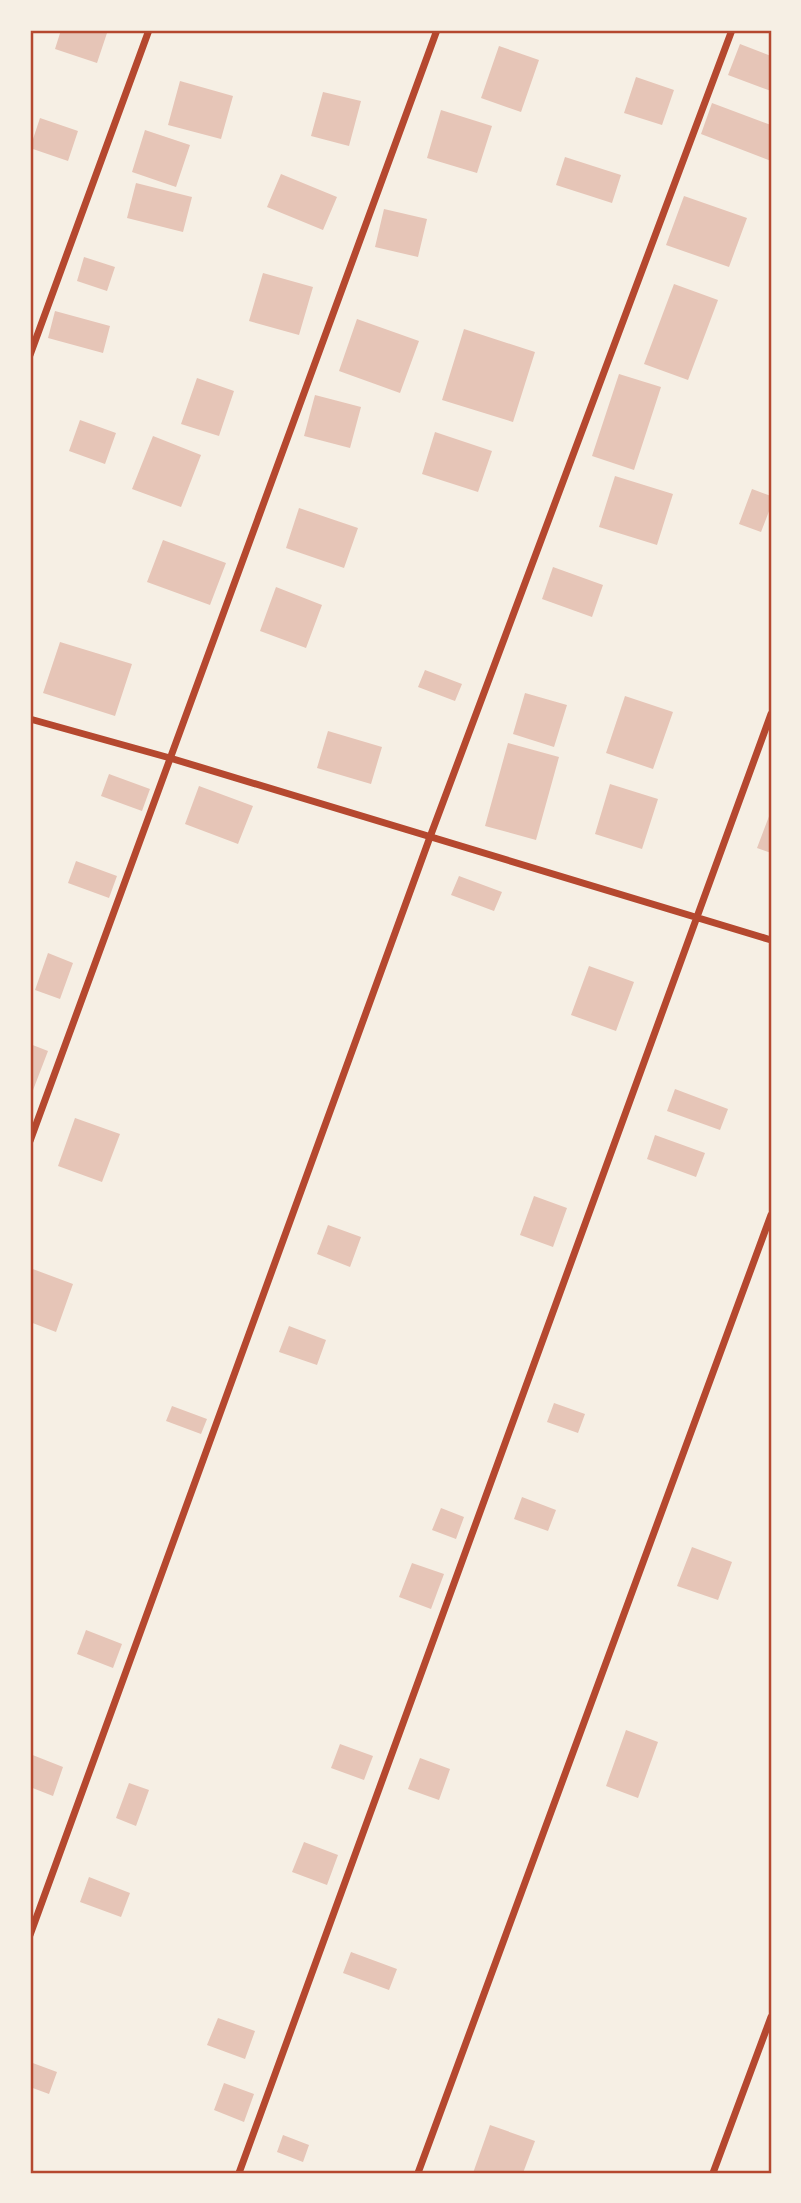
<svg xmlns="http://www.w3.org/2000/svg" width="801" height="2203" font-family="Rubik,sans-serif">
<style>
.building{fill:#e6c5b7}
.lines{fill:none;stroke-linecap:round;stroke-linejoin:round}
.minor{stroke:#b5482f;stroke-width:7}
.neatline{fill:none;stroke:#b5482f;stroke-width:2.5}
</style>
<rect width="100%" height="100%" fill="#f6efe4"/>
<path class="building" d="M61 30H108L97 63 55 49Z
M740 44 771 56V91L728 75Z
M499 46 539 60 521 112 481 98Z
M636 77 674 90 662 125 624 113Z
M180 81 233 96 221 139 168 125Z
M323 92 361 101 349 146 311 136Z
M712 103 771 125V161L701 134Z
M441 110 492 126 477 173 427 158Z
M40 118 78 131 68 161 30 148Z
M145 130 190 145 176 187 132 172Z
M565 157 621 175 612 203 556 185Z
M281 174 337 197 323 230 267 207Z
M136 183 192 197 183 232 127 218Z
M684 196 747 218 729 267 666 245Z
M384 209 427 219 418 257 375 247Z
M84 257 115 267 107 291 77 281Z
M263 273 313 287 299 335 249 321Z
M674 284 718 300 688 380 644 364Z
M55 311 110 326 103 353 48 338Z
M357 319 419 341 400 393 339 371Z
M464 329 535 352 513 422 442 400Z
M619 374 661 387 634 470 592 456Z
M197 378 234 391 219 436 181 424Z
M315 395 361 407 350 448 304 436Z
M80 420 116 433 105 464 69 451Z
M435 432 492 451 478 492 422 474Z
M153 436 201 455 181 507 132 489Z
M615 476 673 494 657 545 599 527Z
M752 489 771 496V506L761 532 739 524Z
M299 508 358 528 344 568 286 548Z
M163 540 226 563 210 605 147 582Z
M553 567 603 585 592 617 542 599Z
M276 587 322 605 306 648 260 631Z
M60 642 132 664 115 716 43 693Z
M425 670 462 684 455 701 418 687Z
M525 693 567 705 554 747 513 734Z
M625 696 673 712 653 769 606 753Z
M328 731 382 747 371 784 317 768Z
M508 743 559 757 536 840 485 826Z
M109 774 150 789 142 811 101 796Z
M610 784 658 799 642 849 595 834Z
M199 786 253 806 238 844 185 824Z
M771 811V853L757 848Z
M76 861 117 876 109 898 68 883Z
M459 876 502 892 494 911 451 895Z
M48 953 73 963 60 999 35 990Z
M589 966 634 982 616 1031 571 1015Z
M30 1044 48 1051 30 1098Z
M675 1089 728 1109 720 1130 667 1111Z
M75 1118 120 1134 102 1182 58 1166Z
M655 1135 705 1153 696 1177 647 1159Z
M534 1196 567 1208 553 1247 520 1235Z
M328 1225 361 1237 350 1267 317 1254Z
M30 1268 73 1284 56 1332 30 1322Z
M289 1326 326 1340 317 1365 279 1352Z
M554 1403 585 1414 578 1433 547 1422Z
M172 1406 207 1419 201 1434 166 1421Z
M522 1497 556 1510 548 1531 514 1519Z
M441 1508 464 1517 456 1539 432 1530Z
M692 1547 732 1562 718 1600 677 1586Z
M412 1563 444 1574 431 1609 399 1597Z
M86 1630 122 1644 113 1668 77 1654Z
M626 1730 658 1742 638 1798 606 1786Z
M340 1744 373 1756 364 1780 331 1768Z
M30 1754 63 1767 53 1796 30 1787Z
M420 1758 450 1769 439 1800 408 1789Z
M129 1783 149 1790 136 1826 116 1818Z
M304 1842 338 1855 327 1885 292 1872Z
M89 1877 130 1893 121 1917 80 1902Z
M351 1952 397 1969 389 1990 343 1973Z
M218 2018 255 2031 245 2059 207 2045Z
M30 2062 57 2072 49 2094 30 2087Z
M224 2083 254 2094 244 2122 214 2110Z
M490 2125 535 2141 523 2173H473Z
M283 2135 309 2145 303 2162 277 2152Z"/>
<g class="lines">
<path class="minor" d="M30 355 149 30
M30 719 170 758 771 940
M30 1141 437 30
M30 1935 430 837 732 30
M239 2173 771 714
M418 2173 771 1215
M713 2173 771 2017"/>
</g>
<rect width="801" height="2203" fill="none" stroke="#f6efe4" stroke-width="63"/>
<rect x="32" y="32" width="738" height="2140" class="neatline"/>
</svg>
